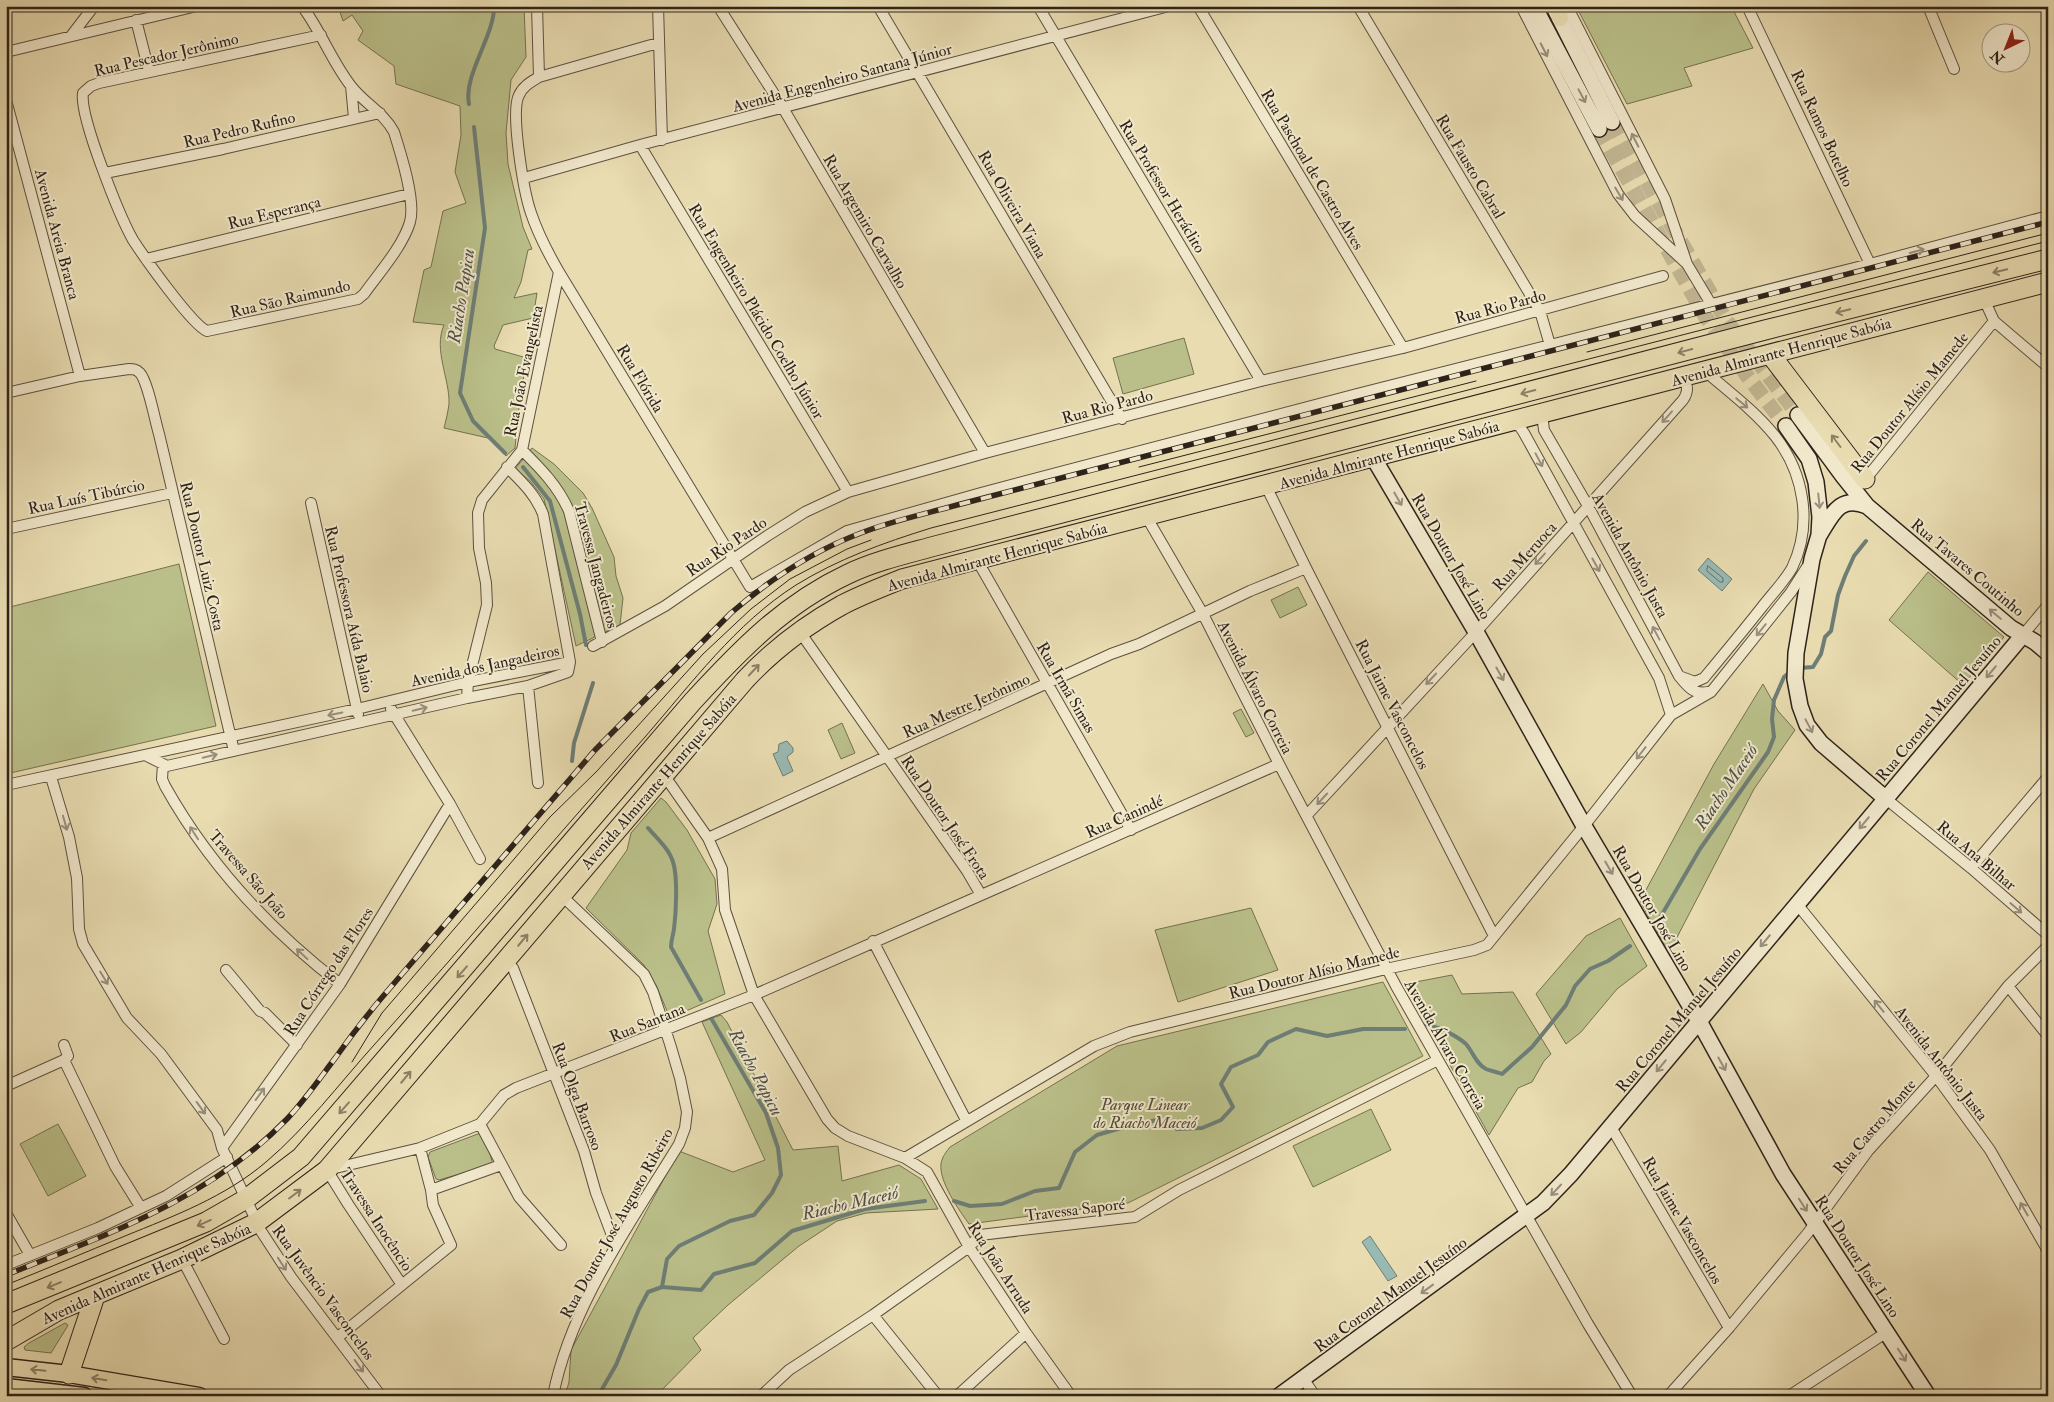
<svg xmlns="http://www.w3.org/2000/svg" width="2054" height="1402" font-family="'IM FELL Double Pica',serif">
<style>
.green{fill:#babf89;stroke:#747152}
.water{fill:#99bab3;stroke:#6e7e76}
.lines{fill:none;stroke-linecap:round;stroke-linejoin:round}
.shore{stroke:#636e66;stroke-width:1}
.stream{stroke:#6e7e76;stroke-width:4}
.secondary-tunnel{stroke:#c3b793;stroke-width:15;stroke-dasharray:15 8;stroke-linecap:butt}
.street-casing{stroke:#5c5140;stroke-width:12}
.secondary-casing{stroke:#2d231a;stroke-width:18}
.primary-casing{stroke:#2d231a;stroke-width:19}
.highway-casing{stroke:#2d231a;stroke-width:21}
.street{stroke:#f1e8cc;stroke-width:10}
.secondary{stroke:#f1e8cc;stroke-width:15}
.primary{stroke:#e9dcb1;stroke-width:16}
.highway{stroke:#e9dcb1;stroke-width:19}
.tram{stroke:#2d231a;stroke-width:1}
.rail-casing{stroke:#2d231a;stroke-width:5.5}
.rail{stroke:#f1e8cc;stroke-width:4;stroke-dasharray:11;stroke-linecap:butt}
.oneway{stroke:#998f7c}
.oneway2{stroke:#8b8066}
.labels{text-anchor:middle;stroke-width:4;stroke-linejoin:round;paint-order:stroke}
.street-label{font-size:16px;fill:#2d231a;stroke:#f1e8cc}
.park-label{font-size:16px;font-style:italic;fill:#504a36;stroke:#f1e8cc}
.water-label{font-size:18px;font-style:italic;fill:#4d5048;stroke:#f1e8cc}
</style>
<rect width="100%" height="100%" fill="#e9dcb1"/>
<filter id="stains"><feTurbulence type="fractalNoise" baseFrequency=".004" numOctaves="4"/><feColorMatrix values="0 0 0 0 .2 0 0 0 0 .09 0 0 0 0 .02 0 0 0 .5 -.17"/></filter>
<radialGradient id="worn" r=".72"><stop offset=".6" stop-color="#630" stop-opacity="0"/><stop offset="1" stop-color="#630" stop-opacity=".3"/></radialGradient>
<path class="green" d="M338 6H524L526 57 511 80 506 133 508 164 523 227 532 249 528 250 521 282 514 298 537 293 533 318 503 325 494 346 495 349 527 358 520 398 515 448 506 456 488 438 444 428C446 420 448 412 449 404 450 379 433 350 444 325L413 322 424 270 431 267 443 211 466 203 455 172 461 135 460 106 396 84 394 66 358 40 363 31 352 15 343 21Z
M1576 6H1731L1753 48 1684 68 1692 86 1627 104Z
M1184 338 1194 374 1123 394 1113 358Z
M532 448 554 464 583 493 592 508 614 557 616 576 623 598 620 625 576 646 544 499 530 481 515 469Z
M179 564 216 726 6 774V608Z
M1928 572 2004 637 1963 685 1889 620Z
M1298 587 1307 605 1280 618 1271 600Z
M1763 684 1778 711 1795 730 1754 789 1673 945 1666 948 1640 901 1714 764Z
M1241 709 1254 733 1246 737 1233 713Z
M842 723 855 753 841 759 828 730Z
M661 798 666 802 687 830 715 879 717 904 708 931 725 994 670 1018 656 985 644 965 586 908 627 850 631 833Z
M1251 908 1278 970 1178 1002 1155 930Z
M1620 918 1647 966 1617 989 1581 1032 1566 1044 1536 994 1586 936Z
M1452 975 1462 994 1513 992 1551 1054 1544 1061 1532 1082 1518 1088 1489 1135 1405 984Z
M1383 982 1423 1056 1128 1203 969 1224C959 1210 939 1182 941 1164 942 1157 946 1152 950 1147L1117 1046Z
M721 1015 727 1022 793 1150 838 1146 842 1181 899 1165 921 1179 938 1209 866 1213 837 1221 799 1246 728 1305 693 1338 701 1350 656 1396H565L569 1382 571 1350 679 1151 733 1172 765 1160 702 1022Z
M1371 1109 1391 1150 1313 1187 1293 1146Z
M58 1124 86 1176 48 1196 20 1144Z
M483 1132 493 1164 439 1180 436 1179 428 1157 430 1152Z
M65 1323 68 1325 67 1327 51 1353 25 1350 24 1347 29 1343Z"/>
<path class="water" d="M1708 558 1732 579 1722 591 1698 570Z
M787 741 793 748V752L787 757 793 771 783 776 773 754 778 752 779 744Z
M1370 1236 1397 1276 1388 1281 1362 1242Z"/>
<g class="lines">
<path class="shore" d="M1708 566 1723 578V582H1720L1707 571Z"/>
<path class="stream" d="M469 104C463 75 495 35 494 6
M474 127 485 228 460 393 473 421 505 453
M523 467 550 501 580 614 586 645
M1800 668 1813 667 1821 654 1825 637 1831 631 1838 595 1845 576 1854 556 1866 541
M572 761 574 743 593 683
M648 828C657 838 669 849 673 862 678 877 676 913 674 929 673 936 671 940 671 947L701 1000
M1657 923 1700 849 1768 752 1774 737 1772 719 1774 700 1784 677 1791 671
M1426 1025C1438 1026 1457 1036 1466 1044 1473 1052 1476 1064 1486 1069 1491 1071 1497 1072 1502 1074L1532 1047 1566 1005 1575 986 1590 969 1608 961 1630 946
M954 1201 970 1206 1002 1204 1035 1191 1059 1188 1075 1152 1097 1135 1135 1124 1158 1120 1177 1129 1202 1128 1221 1120 1233 1107 1221 1084 1231 1067 1258 1055 1268 1042 1296 1029 1327 1036 1363 1029H1405
M662 1287 667 1259 679 1246 730 1221 754 1215 772 1193 781 1175 778 1148 766 1113 711 1018
M598 1396 616 1365 639 1309 648 1292 662 1287 701 1290 714 1274 755 1263 792 1231 865 1209 925 1201"/>
<path class="secondary-tunnel" d="M1612 122 1726 320 1798 415
M1599 129 1705 316 1748 377 1786 426"/>
<defs>
<path id="street" d="M302 6C321 31 332 62 351 86 364 103 384 113 394 132 401 154 416 201 410 222 403 246 379 273 364 294L358 299 207 331C192 325 144 257 133 240 120 217 79 116 83 93L91 86 99 83 321 35
M537 6 539 77C531 82 523 86 519 95 510 112 524 193 531 213 538 234 548 253 559 272L750 587 847 531 981 493 1357 394 1870 264 2048 216
M658 6 662 140
M718 6 783 108 985 453
M878 6 1122 419
M1038 6 1261 381
M1198 6 1403 348
M1358 6 1540 311 1550 345
M1521 6 1618 194 1635 216 1685 262
M1567 6 1665 199 1687 264 1711 304
M1747 6 1870 264
M1928 6 1954 69
M136 20 149 71
M71 36 94 6
M6 52 197 6
M539 77 658 43
M351 86 354 118
M6 100 80 376
M640 145 848 492
M105 173 223 149 380 113
M524 178 640 145 1169 6
M146 259 409 194
M1983 297 1994 321 2048 367
M6 393 80 376 129 369C133 369 136 369 140 373 148 382 155 421 159 434L234 751
M1542 414 1544 430 1588 506 1679 676C1688 687 1694 695 1708 692
M1511 422 1520 427 1524 433 1659 678 1671 715
M522 450C541 469 558 486 569 511L602 642
M1864 481 1994 321
M1266 486 1306 568 1494 936
M311 503 358 714
M1146 516 1203 614 1279 764 1396 986 1588 1324 1632 1396
M6 529 172 493
M977 560 1131 830
M800 632 967 871 981 895
M2023 635 2048 605
M593 646 665 606 767 536 805 512 848 492 985 453 1261 381 1403 348 1663 276
M1679 676 1695 682 1704 678C1724 654 1743 631 1762 607 1772 594 1784 582 1792 568 1813 524 1804 473 1775 436 1755 411 1729 392 1705 371
M528 686 538 783
M467 698 468 682 487 605 486 583 479 548 478 513 482 500 522 450 559 272
M391 709 450 804 480 859
M145 755 167 766 467 698 528 686 568 672 570 662 543 514C535 494 522 482 507 467
M163 764 162 779 165 786C208 863 270 930 340 984
M664 775 708 838 1111 654 1139 644 1250 591 1306 568
M51 777 69 837 77 878 79 929 83 944 127 1018 161 1054 217 1130 222 1148 261 1231 291 1277 381 1396
M6 785 357 709 468 682 570 662
M1885 798 1971 868 2048 935
M1307 815 1476 632 1683 400C1689 391 1688 385 1682 377
M708 838 722 869 725 910 754 995 827 1119 835 1128 848 1136 905 1158 927 1172 969 1247 1026 1333 1071 1396
M1971 868 2048 777
M1797 904 1936 1076 1990 1150 2048 1251
M873 941 966 1120
M505 961 513 968 584 1151 596 1193 616 1246
M226 970 260 1011 265 1013 297 1045
M2008 986 2048 1036
M64 1045 68 1056 64 1060 115 1166 141 1208
M6 1086 64 1060
M480 1124 519 1197 561 1245
M1611 1127 1729 1328
M222 1148 340 984 450 804
M905 1158 1094 1046 1130 1032 1386 969 1474 950 1487 945 1584 826 1671 715 1711 692 1791 592 1807 567
M431 1190 501 1165
M6 1213 30 1255
M182 1259 224 1339
M6 1265 98 1228 166 1196 227 1157
M402 1285 348 1204 327 1170 420 1148 480 1124 504 1095 516 1088 754 995 1279 764
M873 1315 938 1396
M338 1337 451 1245 433 1205 431 1190 420 1148
M1303 1378 1315 1396
M553 1396C571 1304 631 1223 679 1144L685 1128 687 1112 680 1078 670 1044 653 992 644 974 561 895
M761 1396 789 1370 873 1315 969 1247 980 1235 1135 1217 1179 1190 1438 1060
M957 1396 1026 1333
M1668 1396 1728 1329 1807 1234 1868 1151 1936 1076 2008 986 2048 946
M1789 1396 1887 1332"/>
<path id="secondary" d="M1534 6 1599 129
M1554 7 1612 122
M1798 415 1843 476 1867 506 2011 628 2035 642 2048 653
M1786 426 1809 459 1816 482 1820 517 1819 535 1812 559 1796 653 1795 679 1800 706 1807 725 1821 743 1885 798
M1373 457 1476 632 1584 826 1699 1021 1783 1174 1928 1396
M1820 534C1833 513 1840 495 1867 506
M1279 1396 1543 1203 1571 1174 2023 635"/>
<path id="primary" d="M1558 6 1560 18
M6 1367 69 1374 199 1396
M6 1387 84 1396"/>
<path id="highway" d="M1770 354 1865 479
M6 1304 206 1222 246 1199 301 1157 693 701C740 650 784 604 848 574 875 561 906 554 935 546L1765 330 2048 259
M6 1341 59 1310 182 1259 256 1223 327 1170 745 680C773 650 806 625 842 605 861 595 882 587 902 579L2048 282
M69 1374 95 1296"/>
</defs>
<use href="#street" class="street-casing"/>
<use href="#secondary" class="secondary-casing"/>
<use href="#primary" class="primary-casing"/>
<use href="#highway" class="highway-casing"/>
<use href="#street" class="street"/>
<use href="#secondary" class="secondary"/>
<use href="#primary" class="primary"/>
<use href="#highway" class="highway"/>
<path class="tram" d="M1587 352 2048 233
M1139 467 1476 381
M352 1062 382 1013 509 865 550 817 597 771 703 654 751 609 790 579 847 549 871 540
M6 1285C46 1269 86 1252 125 1236 174 1216 225 1197 266 1162 306 1128 339 1084 374 1045 466 944 554 839 645 737 691 684 736 623 796 585 838 559 883 543 931 528L2048 241"/>
<defs>
<path id="rail" d="M6 1275C108 1234 208 1200 287 1119 305 1100 320 1078 336 1057 353 1033 371 1010 390 988L595 750 731 613C769 580 813 551 861 533 891 521 925 514 957 505L2048 222"/>
</defs>
<use href="#rail" class="rail-casing"/>
<use href="#rail" class="rail"/>
</g>
<defs><path id="oneway-shaft" d="M-6 0H5M1.5-3L5.5 0L1.5 3" fill="none" stroke-width="1.6" stroke-linecap="round" stroke-linejoin="round" transform="scale(1.25)"/></defs>
<g class="oneway">
<use href="#oneway-shaft" transform="translate(1544 50) rotate(63)"/>
<use href="#oneway-shaft" transform="translate(1582 96) rotate(62)"/>
<use href="#oneway-shaft" transform="translate(1635 140) rotate(-117)"/>
<use href="#oneway-shaft" transform="translate(1619 194) rotate(59)"/>
<use href="#oneway-shaft" transform="translate(1917 251) rotate(-15)"/>
<use href="#oneway-shaft" transform="translate(1742 403) rotate(40)"/>
<use href="#oneway-shaft" transform="translate(1667 417) rotate(132)"/>
<use href="#oneway-shaft" transform="translate(1539 460) rotate(62)"/>
<use href="#oneway-shaft" transform="translate(1398 499) rotate(60)"/>
<use href="#oneway-shaft" transform="translate(1819 501) rotate(84)"/>
<use href="#oneway-shaft" transform="translate(1540 559) rotate(132)"/>
<use href="#oneway-shaft" transform="translate(1596 565) rotate(61)"/>
<use href="#oneway-shaft" transform="translate(1995 614) rotate(-140)"/>
<use href="#oneway-shaft" transform="translate(1761 630) rotate(129)"/>
<use href="#oneway-shaft" transform="translate(1656 633) rotate(-118)"/>
<use href="#oneway-shaft" transform="translate(1991 672) rotate(130)"/>
<use href="#oneway-shaft" transform="translate(1500 674) rotate(61)"/>
<use href="#oneway-shaft" transform="translate(1431 679) rotate(133)"/>
<use href="#oneway-shaft" transform="translate(420 709) rotate(-13)"/>
<use href="#oneway-shaft" transform="translate(335 714) rotate(168)"/>
<use href="#oneway-shaft" transform="translate(1809 726) rotate(62)"/>
<use href="#oneway-shaft" transform="translate(1641 753) rotate(128)"/>
<use href="#oneway-shaft" transform="translate(210 756) rotate(-13)"/>
<use href="#oneway-shaft" transform="translate(1322 799) rotate(133)"/>
<use href="#oneway-shaft" transform="translate(65 823) rotate(74)"/>
<use href="#oneway-shaft" transform="translate(1864 823) rotate(130)"/>
<use href="#oneway-shaft" transform="translate(194 833) rotate(-123)"/>
<use href="#oneway-shaft" transform="translate(1609 868) rotate(60)"/>
<use href="#oneway-shaft" transform="translate(2016 908) rotate(41)"/>
<use href="#oneway-shaft" transform="translate(1765 941) rotate(130)"/>
<use href="#oneway-shaft" transform="translate(302 954) rotate(-137)"/>
<use href="#oneway-shaft" transform="translate(104 978) rotate(59)"/>
<use href="#oneway-shaft" transform="translate(1879 1006) rotate(-129)"/>
<use href="#oneway-shaft" transform="translate(1722 1064) rotate(61)"/>
<use href="#oneway-shaft" transform="translate(1661 1066) rotate(130)"/>
<use href="#oneway-shaft" transform="translate(260 1094) rotate(-54)"/>
<use href="#oneway-shaft" transform="translate(201 1108) rotate(54)"/>
<use href="#oneway-shaft" transform="translate(1556 1190) rotate(133)"/>
<use href="#oneway-shaft" transform="translate(1803 1205) rotate(57)"/>
<use href="#oneway-shaft" transform="translate(2024 1209) rotate(-120)"/>
<use href="#oneway-shaft" transform="translate(282 1264) rotate(57)"/>
<use href="#oneway-shaft" transform="translate(1427 1289) rotate(144)"/>
<use href="#oneway-shaft" transform="translate(1902 1355) rotate(57)"/>
<use href="#oneway-shaft" transform="translate(359 1366) rotate(54)"/>
</g>
<g class="oneway2">
<use href="#oneway-shaft" transform="translate(2000 271) rotate(166)"/>
<use href="#oneway-shaft" transform="translate(1843 311) rotate(166)"/>
<use href="#oneway-shaft" transform="translate(1685 351) rotate(165)"/>
<use href="#oneway-shaft" transform="translate(1528 392) rotate(165)"/>
<use href="#oneway-shaft" transform="translate(1836 441) rotate(-127)"/>
<use href="#oneway-shaft" transform="translate(754 670) rotate(-47)"/>
<use href="#oneway-shaft" transform="translate(523 940) rotate(-50)"/>
<use href="#oneway-shaft" transform="translate(462 972) rotate(131)"/>
<use href="#oneway-shaft" transform="translate(406 1077) rotate(-50)"/>
<use href="#oneway-shaft" transform="translate(344 1108) rotate(131)"/>
<use href="#oneway-shaft" transform="translate(295 1194) rotate(-37)"/>
<use href="#oneway-shaft" transform="translate(204 1223) rotate(156)"/>
<use href="#oneway-shaft" transform="translate(54 1285) rotate(158)"/>
<use href="#oneway-shaft" transform="translate(38 1370) rotate(-174)"/>
<use href="#oneway-shaft" transform="translate(99 1379) rotate(-170)"/>
</g>
<g class="labels">
<g class="street-label">
<text transform="translate(166 54) rotate(-13)" y="6">Rua Pescador Jerônimo</text>
<text transform="translate(842 77) rotate(-15)" y="6">Avenida Engenheiro Santana Júnior</text>
<text transform="translate(1823 128) rotate(65)" y="6">Rua Ramos Botelho</text>
<text transform="translate(239 129) rotate(-13)" y="6">Rua Pedro Rufino</text>
<text transform="translate(1471 166) rotate(59)" y="6">Rua Fausto Cabral</text>
<text transform="translate(1313 169) rotate(59)" y="6">Rua Paschoal de Castro Alves</text>
<text transform="translate(1163 186) rotate(59)" y="6">Rua Professor Heráclito</text>
<text transform="translate(1013 204) rotate(60)" y="6">Rua Oliveira Viana</text>
<text transform="translate(274 212) rotate(-14)" y="6">Rua Esperança</text>
<text transform="translate(866 221) rotate(60)" y="6">Rua Argemiro Carvalho</text>
<text transform="translate(58 234) rotate(75)" y="6">Avenida Areia Branca</text>
<text transform="translate(290 298) rotate(-13)" y="6">Rua São Raimundo</text>
<text transform="translate(1500 306) rotate(-15)" y="6">Rua Rio Pardo</text>
<text transform="translate(757 311) rotate(59)" y="6">Rua Engenheiro Plácido Coelho Júnior</text>
<text transform="translate(1781 351) rotate(-15)" y="6">Avenida Almirante Henrique Sabóia</text>
<text transform="translate(523 371) rotate(-78)" y="6">Rua João Evangelista</text>
<text transform="translate(641 378) rotate(59)" y="6">Rua Flórida</text>
<text transform="translate(1909 402) rotate(-51)" y="6">Rua Doutor Alísio Mamede</text>
<text transform="translate(1107 406) rotate(-15)" y="6">Rua Rio Pardo</text>
<text transform="translate(1389 454) rotate(-15)" y="6">Avenida Almirante Henrique Sabóia</text>
<text transform="translate(86 496) rotate(-12)" y="6">Rua Luís Tibúrcio</text>
<text transform="translate(726 546) rotate(-34)" y="6">Rua Rio Pardo</text>
<text transform="translate(1631 555) rotate(61)" y="6">Avenida Antônio Justa</text>
<text transform="translate(203 556) rotate(77)" y="6">Rua Doutor Luiz Costa</text>
<text transform="translate(997 556) rotate(-15)" y="6">Avenida Almirante Henrique Sabóia</text>
<text transform="translate(1452 556) rotate(60)" y="6">Rua Doutor José Lino</text>
<text transform="translate(1524 556) rotate(-48)" y="6">Rua Meruoca</text>
<text transform="translate(597 565) rotate(75)" y="6">Travessa Jangadeiros</text>
<text transform="translate(1968 567) rotate(40)" y="6">Rua Tavares Coutinho</text>
<text transform="translate(350 609) rotate(77)" y="6">Rua Professora Aída Balaio</text>
<text transform="translate(485 665) rotate(-12)" y="6">Avenida dos Jangadeiros</text>
<text transform="translate(1067 687) rotate(60)" y="6">Rua Irmã Simas</text>
<text transform="translate(1256 687) rotate(63)" y="6">Avenida Álvaro Correia</text>
<text transform="translate(1393 704) rotate(63)" y="6">Rua Jaime Vasconcelos</text>
<text transform="translate(966 705) rotate(-24)" y="6">Rua Mestre Jerônimo</text>
<text transform="translate(1938 708) rotate(-50)" y="6">Rua Coronel Manuel Jesuíno</text>
<text transform="translate(658 781) rotate(-49)" y="6">Avenida Almirante Henrique Sabóia</text>
<text transform="translate(1124 816) rotate(-24)" y="6">Rua Canindé</text>
<text transform="translate(946 817) rotate(56)" y="6">Rua Doutor José Frota</text>
<text transform="translate(1977 855) rotate(40)" y="6">Rua Ana Bilhar</text>
<text transform="translate(249 874) rotate(49)" y="6">Travessa São João</text>
<text transform="translate(1653 908) rotate(60)" y="6">Rua Doutor José Lino</text>
<text transform="translate(328 971) rotate(-57)" y="6">Rua Córrego das Flores</text>
<text transform="translate(1314 972) rotate(-14)" y="6">Rua Doutor Alísio Mamede</text>
<text transform="translate(1678 1019) rotate(-50)" y="6">Rua Coronel Manuel Jesuíno</text>
<text transform="translate(647 1022) rotate(-22)" y="6">Rua Santana</text>
<text transform="translate(1446 1044) rotate(60)" y="6">Avenida Álvaro Correia</text>
<text transform="translate(1942 1063) rotate(52)" y="6">Avenida Antônio Justa</text>
<text transform="translate(578 1096) rotate(69)" y="6">Rua Olga Barroso</text>
<text transform="translate(1874 1126) rotate(-50)" y="6">Rua Castro Monte</text>
<text transform="translate(1075 1209) rotate(-7)" y="6">Travessa Saporé</text>
<text transform="translate(377 1219) rotate(57)" y="6">Travessa Inocêncio</text>
<text transform="translate(1683 1220) rotate(60)" y="6">Rua Jaime Vasconcelos</text>
<text transform="translate(616 1223) rotate(-61)" y="6">Rua Doutor José Augusto Ribeiro</text>
<text transform="translate(1858 1256) rotate(57)" y="6">Rua Doutor José Lino</text>
<text transform="translate(1001 1267) rotate(57)" y="6">Rua João Arruda</text>
<text transform="translate(146 1273) rotate(-24)" y="6">Avenida Almirante Henrique Sabóia</text>
<text transform="translate(324 1292) rotate(54)" y="6">Rua Juvêncio Vasconcelos</text>
<text transform="translate(1390 1294) rotate(-36)" y="6">Rua Coronel Manuel Jesuíno</text>
</g>
<g class="park-label">
<text x="1145" y="1110">Parque Linear<tspan x="1145" dy="18">do Riacho Maceió</tspan></text>
</g>
<g class="water-label">
<text transform="translate(461 296) rotate(-81)" y="6">Riacho Papicu</text>
<text transform="translate(1726 787) rotate(-56)" y="6">Riacho Maceió</text>
<text transform="translate(756 1072) rotate(62)" y="6">Riacho Papicu</text>
<text transform="translate(850 1203) rotate(-13)" y="6">Riacho Maceió</text>
</g>
</g>
<rect width="2054" height="1402" fill="none" stroke="#e9dcb1" stroke-width="25"/>
<rect x="8" y="8" width="2039" height="1387" fill="none" stroke="#2d231a" stroke-width="2.5"/>
<rect x="12" y="12" width="2029" height="1377" fill="none" stroke="#2d231a"/>
<g transform="translate(2006 48) rotate(223)"><circle r="24" fill="#f1e8cc" stroke="#a39985"/>
<path d="M0-4L9 19L0 12L-9 19Z" fill="#8f2418"/>
<text y="-8" font-size="14" font-weight="bold" text-anchor="middle" fill="#2d231a">N</text>
</g>
<rect width="100%" height="100%" filter="url(#stains)"/>
<rect width="100%" height="100%" fill="url(#worn)"/>
</svg>
